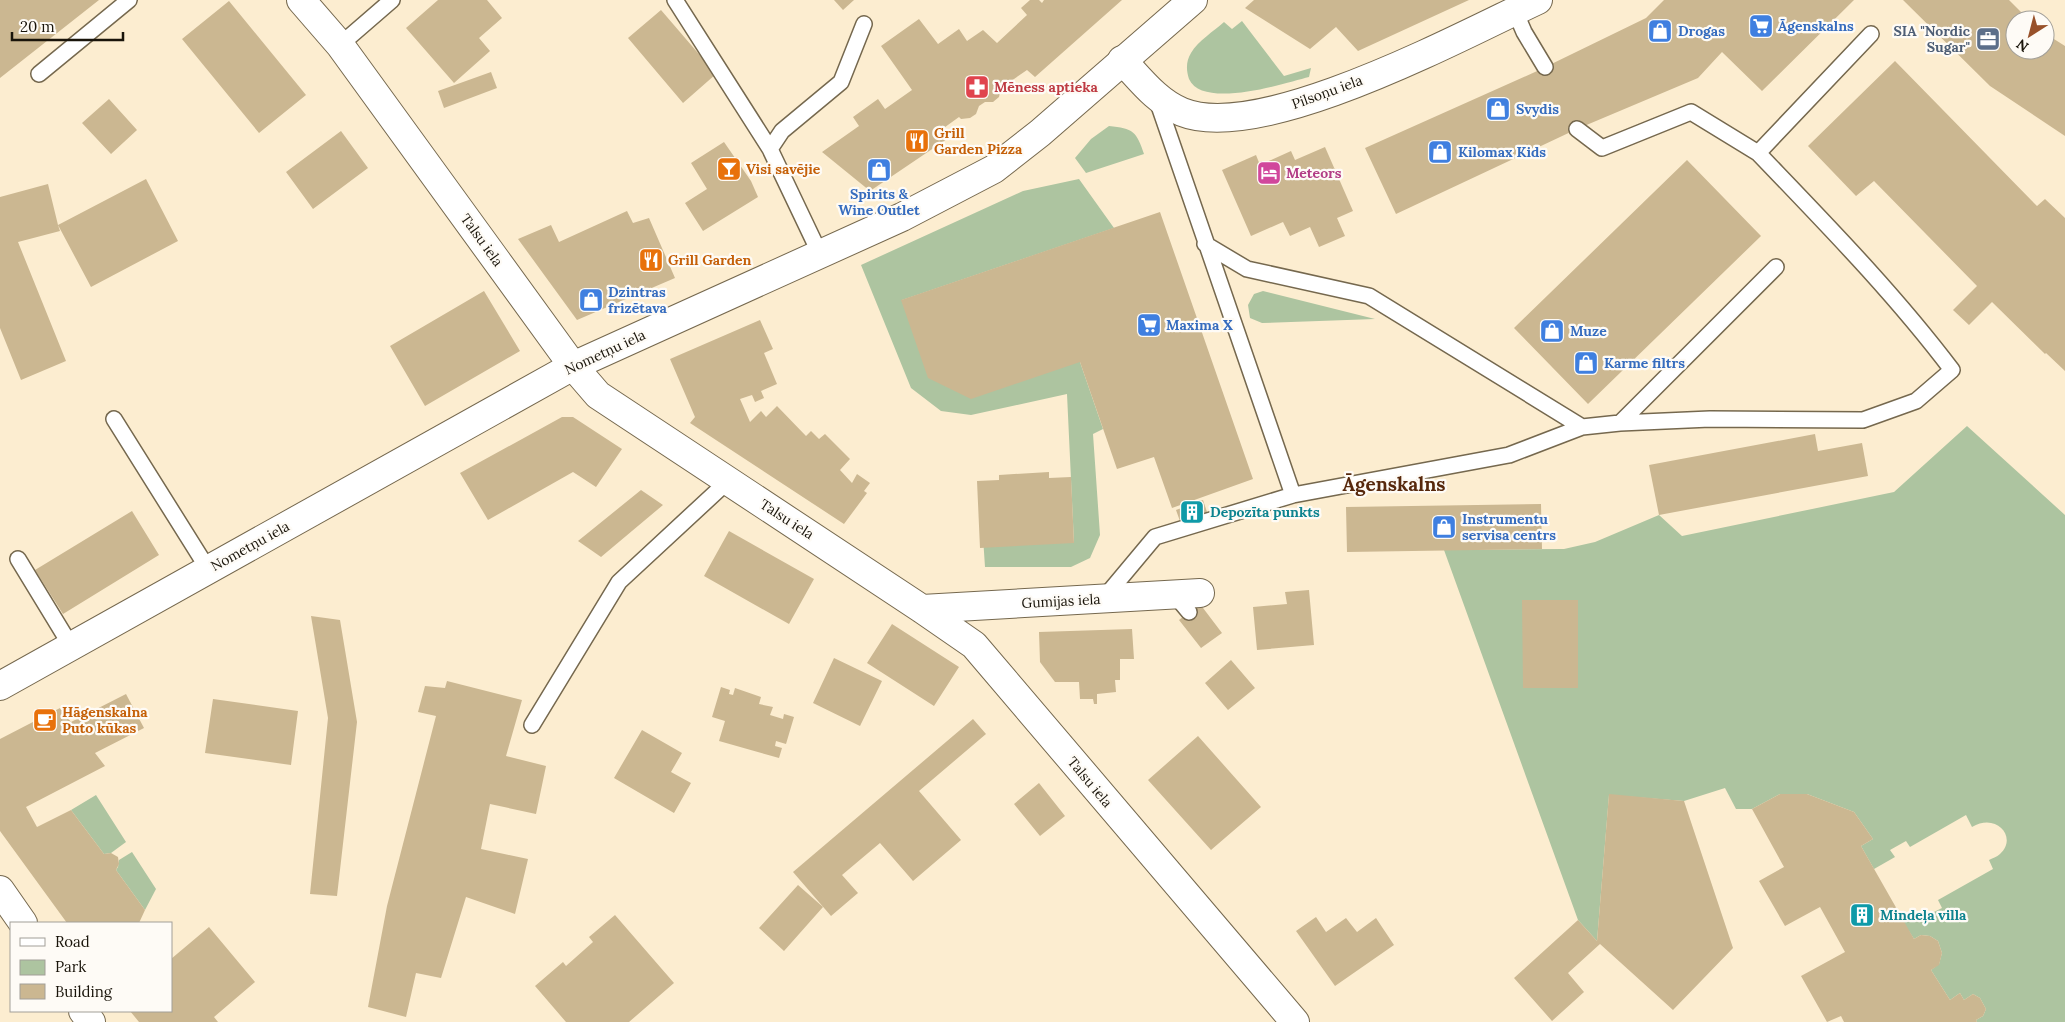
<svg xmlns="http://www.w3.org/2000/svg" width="2065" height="1022" font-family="Lora,serif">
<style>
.green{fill:#adc4a0}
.building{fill:#cbb791}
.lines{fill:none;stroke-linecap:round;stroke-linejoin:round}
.service-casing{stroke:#75684e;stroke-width:18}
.minor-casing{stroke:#75684e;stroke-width:30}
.tertiary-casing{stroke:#75684e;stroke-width:30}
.service{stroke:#fff;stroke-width:15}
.minor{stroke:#fff;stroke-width:28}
.tertiary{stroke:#fff;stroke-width:28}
.labels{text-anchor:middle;stroke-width:4.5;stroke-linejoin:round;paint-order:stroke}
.shop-label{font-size:14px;font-weight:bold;fill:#366cbe;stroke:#fefbf6;text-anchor:start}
.service-label{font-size:14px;font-weight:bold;fill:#4e5e75;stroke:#fefbf6;text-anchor:end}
.health-label{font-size:14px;font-weight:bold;fill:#be3a42;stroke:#fefbf6;text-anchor:start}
.street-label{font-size:14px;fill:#19140a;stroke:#fefbf6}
.food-label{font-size:14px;font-weight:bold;fill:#c56008;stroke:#fefbf6;text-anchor:start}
.hotel-label{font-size:14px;font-weight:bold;fill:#b23c85;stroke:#fefbf6;text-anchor:start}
.culture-label{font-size:14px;font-weight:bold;fill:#0d838f;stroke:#fefbf6;text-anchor:start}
.district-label{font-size:19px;font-weight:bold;fill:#57280c;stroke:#fefbf6}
</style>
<rect width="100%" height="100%" fill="#fcedd0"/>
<path class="green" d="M1242 21 1284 76 1311 68 1309 77C1285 83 1203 110 1189 79 1186 70 1186 61 1191 53 1198 41 1214 31 1224 22L1232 29Z
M1109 126C1133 128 1137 132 1144 154L1086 173 1075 158 1091 139Z
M1079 179 1114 228 902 300 1080 362 1103 429 1093 434 1100 535 1090 558 1071 567H985L983 537 1074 543 1067 394 971 415 941 411 911 388 861 265 1023 191Z
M1263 291 1375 319 1262 323 1250 318 1248 305 1254 294Z
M1967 426 2065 515V1022H1977L1976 1020 1983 1016 1986 1009 1980 998 1973 994 1964 1000 1960 993 1950 1000 1931 970 1939 964 1942 953 1938 941 1930 936 1921 935 1914 939 1903 922 1923 911 1926 916 1942 908 1938 900 1993 869 1989 860C1992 858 1997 857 2000 854 2018 838 1997 812 1972 827L1966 815 1910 847 1906 841 1890 850 1895 857 1874 869 1861 846 1873 839 1854 812 1807 794H1780L1752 809H1736L1725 788 1684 801 1609 795 1597 941 1578 920 1444 550 1564 549 1595 542 1659 515 1682 536 1894 492Z
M96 795 126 842 111 853 104 854 71 810Z
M132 852 156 889 145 910 116 870 118 867 119 860Z"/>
<path class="building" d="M0 0H99L0 78Z
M438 0H487L502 18 479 38 490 51 454 83 406 28Z
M834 0H854L843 10Z
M1030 0H1039L1042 3 1044 0H1122L1035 77 1027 70 1001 88 999 97 993 102H985L979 106 976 114 970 118 961 119 959 117 941 130 947 139 870 191 822 152 859 126 853 117 878 99 885 109 912 90 881 46 919 19 938 44 959 29 967 41 983 30 997 43 1027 15 1021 8Z
M1254 0H1469L1358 51 1336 27 1310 49 1245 8Z
M1664 0H1854L1762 91 1722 52 1698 78 1577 129 1396 214 1365 148 1535 72 1646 18Z
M1903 0H2009L2029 20H2015V50H2045L2046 34 2065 46V136L1990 86Z
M229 1 306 95 259 133 182 39Z
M661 10 716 74 683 103 628 38Z
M1895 61 2037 206 2045 199 2065 218V371L2046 353 2045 354 1992 302 1969 325 1953 310 1977 286 1874 181 1856 196 1808 146Z
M491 72 497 88 444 108 438 91Z
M109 99 137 130 111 154 82 123Z
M341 131 368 168 313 209 286 172Z
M724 142 751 181 758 197 703 231 685 203 707 189 691 163Z
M1325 147 1353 211 1337 218 1345 236 1319 247 1310 227 1290 236 1283 222 1251 236 1222 170 1256 155 1260 165 1291 151 1295 160Z
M1687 160 1761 236 1588 404 1514 328Z
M146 179 178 241 91 287 58 225 60 231 18 242 66 361 21 380 0 328V197L48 184 58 225Z
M627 211 633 223 649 218 675 278 577 320 518 239 551 225 559 242Z
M1160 212 1253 479 1172 508 1154 457 1117 469 1080 362 971 399 928 378 901 300Z
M484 291 520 351 425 406 390 346Z
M760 320 773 349 764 353 777 384 761 391 764 398 755 402 752 395 740 399 750 422 761 411 766 417 777 406 806 436 811 431 819 439 825 434 850 459 840 470 852 483 857 474 870 483 864 491 867 493 844 524 690 423 695 417 670 359Z
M562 417H573L622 449 596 487 573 472 488 520 460 473Z
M1815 434 1818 451 1862 443 1868 476 1659 515 1649 465Z
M1049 472V478L1071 477 1074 543 980 548 977 481 999 480V475Z
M641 490 663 505 601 557 578 541Z
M1203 500 1208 515 1181 524 1176 510Z
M1541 504 1542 549 1347 552 1346 507Z
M132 511 159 555 63 614 35 570Z
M729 531 814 579 789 624 704 576Z
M1309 590 1314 645 1257 650 1253 607 1287 604 1285 592Z
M1522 600H1578V688H1523Z
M1200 604 1222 633 1201 648 1179 620Z
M311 616 340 620 357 722 337 896 310 894 328 718Z
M892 624 959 667 934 706 867 663Z
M1132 629 1134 659H1120V680H1115L1116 692 1097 694V704H1094L1093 699H1080L1079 682H1055L1040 662 1039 632Z
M834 658 882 681 860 726 813 703Z
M1231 660 1255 688 1228 710 1205 683Z
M447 681 522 700 506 756 546 766 536 814 490 804 481 849 528 859 515 914 466 897 441 978 416 973 406 1017 368 1007 387 906 436 716 418 712 425 686 445 688Z
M721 687 730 690 729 694 733 695 735 688 761 697 759 704 773 707 770 715 783 719 784 714 794 717 786 744 776 741 775 746 782 748 779 758 719 741 725 721 712 717Z
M126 694 144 728 95 753 105 766 26 807 37 827 71 810 104 854 111 853 118 857 119 864 116 870 145 910 139 923H67L0 831V739L60 708 71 722Z
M213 699 298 711 291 765 205 753Z
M973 719 986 734 919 791 961 840 913 881 880 843 842 875 858 893 831 916 793 872Z
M642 730 682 753 671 772 691 783 674 813 614 778Z
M1198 736 1261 807 1211 850 1148 780Z
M1039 783 1065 816 1040 836 1014 804Z
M1609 794 1684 801 1733 948 1673 1010 1600 944 1568 973 1584 992 1552 1021 1514 978 1578 920 1597 941Z
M1780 794H1807L1854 812 1873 839 1861 846 1914 939 1921 935 1930 936 1938 941 1942 953 1939 965 1931 970 1950 1000 1960 993 1964 1000 1973 994 1980 998 1986 1009 1983 1016 1976 1020 1977 1022H1844L1841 1016 1827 1022 1801 976 1845 952 1820 907 1785 926 1759 881 1784 867 1752 809Z
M798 885 823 907 784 951 759 928Z
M615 915 674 983 629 1022H566L535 986 563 962 566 966 593 942 589 937Z
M1316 917 1326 932 1346 918 1357 932 1376 918 1394 945 1335 986 1296 931Z
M209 927 255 982 214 1017 218 1022H139L130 1011H171V959Z"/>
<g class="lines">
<defs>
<path id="service" d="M675 0 770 149
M1515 11 1524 32 1545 67
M340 45 392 0
M39 74 129 0
M1157 100 1293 495 1509 455 1582 427
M1577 129 1602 148 1691 112 1758 153 1871 34
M1205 244 1247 269 1369 296 1582 427 1620 423 1776 267
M820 254 770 149 782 131 841 82 864 24
M114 419 208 569
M1620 423 1710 419 1863 420 1916 401 1952 370C1893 292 1825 223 1758 153
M18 559 71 646
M1174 594 1189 612
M1104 598 1155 537 1293 495
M532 725 619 582 728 481"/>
<path id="minor" d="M301 0 340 45 573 366 598 395 922 609 974 645 1295 1022
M1122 60C1140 79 1157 102 1182 112 1261 144 1461 36 1538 0
M922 609 1200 593"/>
<path id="tertiary" d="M0 686 573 366 902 217 994 169 1040 133 1193 0
M0 890 23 923
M83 1011 91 1022"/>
</defs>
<use href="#service" class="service-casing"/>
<use href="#minor" class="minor-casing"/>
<use href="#tertiary" class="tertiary-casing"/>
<use href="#service" class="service"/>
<use href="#minor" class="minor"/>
<use href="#tertiary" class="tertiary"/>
</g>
<defs>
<symbol id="supermarket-square" viewBox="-11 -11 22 22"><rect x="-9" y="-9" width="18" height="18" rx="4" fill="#3f7fe0" stroke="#fefbf6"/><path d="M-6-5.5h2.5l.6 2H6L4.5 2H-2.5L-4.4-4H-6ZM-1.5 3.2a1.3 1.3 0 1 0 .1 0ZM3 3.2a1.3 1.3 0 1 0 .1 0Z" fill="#fff"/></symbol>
<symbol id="shop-square" viewBox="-11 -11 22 22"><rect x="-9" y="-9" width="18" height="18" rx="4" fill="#3f7fe0" stroke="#fefbf6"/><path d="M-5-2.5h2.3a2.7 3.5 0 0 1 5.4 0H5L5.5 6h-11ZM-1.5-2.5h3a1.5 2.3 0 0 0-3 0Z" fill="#fff"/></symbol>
<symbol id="office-square" viewBox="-11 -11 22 22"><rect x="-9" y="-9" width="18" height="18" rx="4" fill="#5c6f8a" stroke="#fefbf6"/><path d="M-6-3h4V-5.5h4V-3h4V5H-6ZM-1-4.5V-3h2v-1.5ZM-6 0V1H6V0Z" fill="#fff"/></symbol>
<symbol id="pharmacy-square" viewBox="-11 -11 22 22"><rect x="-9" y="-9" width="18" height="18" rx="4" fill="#e0444e" stroke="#fefbf6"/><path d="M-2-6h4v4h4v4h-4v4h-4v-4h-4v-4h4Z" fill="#fff"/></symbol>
<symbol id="restaurant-square" viewBox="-11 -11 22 22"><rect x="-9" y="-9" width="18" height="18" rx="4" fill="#e8710a" stroke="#fefbf6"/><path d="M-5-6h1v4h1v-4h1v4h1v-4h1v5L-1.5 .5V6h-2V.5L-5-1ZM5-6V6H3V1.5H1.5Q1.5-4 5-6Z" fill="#fff"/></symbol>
<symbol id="bar-square" viewBox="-11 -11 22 22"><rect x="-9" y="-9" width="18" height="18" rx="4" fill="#e8710a" stroke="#fefbf6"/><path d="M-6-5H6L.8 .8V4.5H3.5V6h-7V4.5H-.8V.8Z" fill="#fff"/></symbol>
<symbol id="hotel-square" viewBox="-11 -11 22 22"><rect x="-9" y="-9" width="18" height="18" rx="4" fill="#d1479c" stroke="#fefbf6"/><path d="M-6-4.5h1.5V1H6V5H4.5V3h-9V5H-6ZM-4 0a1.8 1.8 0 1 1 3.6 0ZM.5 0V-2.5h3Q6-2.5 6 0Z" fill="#fff"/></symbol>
<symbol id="building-square" viewBox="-11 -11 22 22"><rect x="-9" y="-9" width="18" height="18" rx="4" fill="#0f9aa8" stroke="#fefbf6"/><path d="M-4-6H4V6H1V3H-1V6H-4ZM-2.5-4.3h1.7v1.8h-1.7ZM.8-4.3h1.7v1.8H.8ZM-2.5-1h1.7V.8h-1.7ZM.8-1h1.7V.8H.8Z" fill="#fff"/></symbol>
<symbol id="cafe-square" viewBox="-11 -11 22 22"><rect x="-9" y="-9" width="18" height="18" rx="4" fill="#e8710a" stroke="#fefbf6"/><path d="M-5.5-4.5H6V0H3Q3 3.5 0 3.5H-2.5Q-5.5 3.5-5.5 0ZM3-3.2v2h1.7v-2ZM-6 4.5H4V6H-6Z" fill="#fff"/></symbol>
</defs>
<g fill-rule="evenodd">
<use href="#supermarket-square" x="1747" y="12" width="28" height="28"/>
<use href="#shop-square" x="1646" y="17" width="28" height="28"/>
<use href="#office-square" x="1974" y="25" width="28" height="28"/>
<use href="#pharmacy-square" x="963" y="73" width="28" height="28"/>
<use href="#shop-square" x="1484" y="95" width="28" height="28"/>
<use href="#restaurant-square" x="903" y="127" width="28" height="28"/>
<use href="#shop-square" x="1426" y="138" width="28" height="28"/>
<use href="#bar-square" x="715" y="155" width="28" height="28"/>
<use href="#shop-square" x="865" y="156" width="28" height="28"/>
<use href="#hotel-square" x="1255" y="159" width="28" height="28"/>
<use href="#restaurant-square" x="637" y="246" width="28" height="28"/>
<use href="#shop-square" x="577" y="286" width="28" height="28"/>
<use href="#supermarket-square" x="1135" y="311" width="28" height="28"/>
<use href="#shop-square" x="1538" y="317" width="28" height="28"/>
<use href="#shop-square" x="1572" y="349" width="28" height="28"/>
<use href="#building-square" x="1178" y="498" width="28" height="28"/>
<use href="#shop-square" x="1430" y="513" width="28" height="28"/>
<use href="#cafe-square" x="31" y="706" width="28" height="28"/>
<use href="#building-square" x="1848" y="901" width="28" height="28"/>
</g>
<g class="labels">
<g class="shop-label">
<text x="1778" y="31">Āgenskalns</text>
<text x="1678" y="36">Drogas</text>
<text x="1516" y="114">Svydis</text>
<text x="1458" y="157">Kilomax Kids</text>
<text x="879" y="199" text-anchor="middle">Spirits &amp;<tspan x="879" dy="16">Wine Outlet</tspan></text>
<text x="608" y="297">Dzintras<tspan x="608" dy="16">frizētava</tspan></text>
<text x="1166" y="330">Maxima X</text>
<text x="1570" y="336">Muze</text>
<text x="1604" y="368">Karme filtrs</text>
<text x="1462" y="524">Instrumentu<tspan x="1462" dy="16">servisa centrs</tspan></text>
</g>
<g class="service-label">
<text x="1970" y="36">SIA "Nordic<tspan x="1970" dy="16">Sugar"</tspan></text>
</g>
<g class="health-label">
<text x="994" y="92">Mēness aptieka</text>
</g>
<g class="street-label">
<text transform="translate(1327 92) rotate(-20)" y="5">Pilsoņu iela</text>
<text transform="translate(482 240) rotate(54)" y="5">Talsu iela</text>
<text transform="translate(605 352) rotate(-25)" y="5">Nometņu iela</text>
<text transform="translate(787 519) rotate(33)" y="5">Talsu iela</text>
<text transform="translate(250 546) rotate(-29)" y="5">Nometņu iela</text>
<text transform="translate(1061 601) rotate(-3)" y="5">Gumijas iela</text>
<text transform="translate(1090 782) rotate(50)" y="5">Talsu iela</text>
</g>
<g class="food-label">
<text x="934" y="138">Grill<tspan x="934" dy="16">Garden Pizza</tspan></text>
<text x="746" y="174">Visi savējie</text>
<text x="668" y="265">Grill Garden</text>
<text x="62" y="717">Hāgenskalna<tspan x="62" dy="16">Puto kūkas</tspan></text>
</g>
<g class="hotel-label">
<text x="1286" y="178">Meteors</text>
</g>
<g class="culture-label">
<text x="1210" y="517">Depozīta punkts</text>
<text x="1880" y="920">Mindeļa villa</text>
</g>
<g class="district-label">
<text x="1394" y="491">Āgenskalns</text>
</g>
</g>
<rect x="10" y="922" width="162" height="90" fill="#fefbf6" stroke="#a29f98"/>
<rect x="20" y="938" width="25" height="8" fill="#ffffff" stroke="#a29f98"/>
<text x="55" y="947" font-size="15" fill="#19140a">Road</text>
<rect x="20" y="960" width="25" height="15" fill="#adc4a0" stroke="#a29f98"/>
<text x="55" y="972" font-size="15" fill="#19140a">Park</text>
<rect x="20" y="984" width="25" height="15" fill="#cbb791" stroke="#a29f98"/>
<text x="55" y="997" font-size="15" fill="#19140a">Building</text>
<g transform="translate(2030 35) rotate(216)"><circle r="24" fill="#fefbf6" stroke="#a29f98"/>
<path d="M0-4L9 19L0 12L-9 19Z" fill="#98512a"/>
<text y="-8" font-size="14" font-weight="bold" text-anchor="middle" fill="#19140a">N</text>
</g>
<path d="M12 32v8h111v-8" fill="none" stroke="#19140a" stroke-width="2.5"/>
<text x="20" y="32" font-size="15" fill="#19140a" stroke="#fefbf6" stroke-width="4" paint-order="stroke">20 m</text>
</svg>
